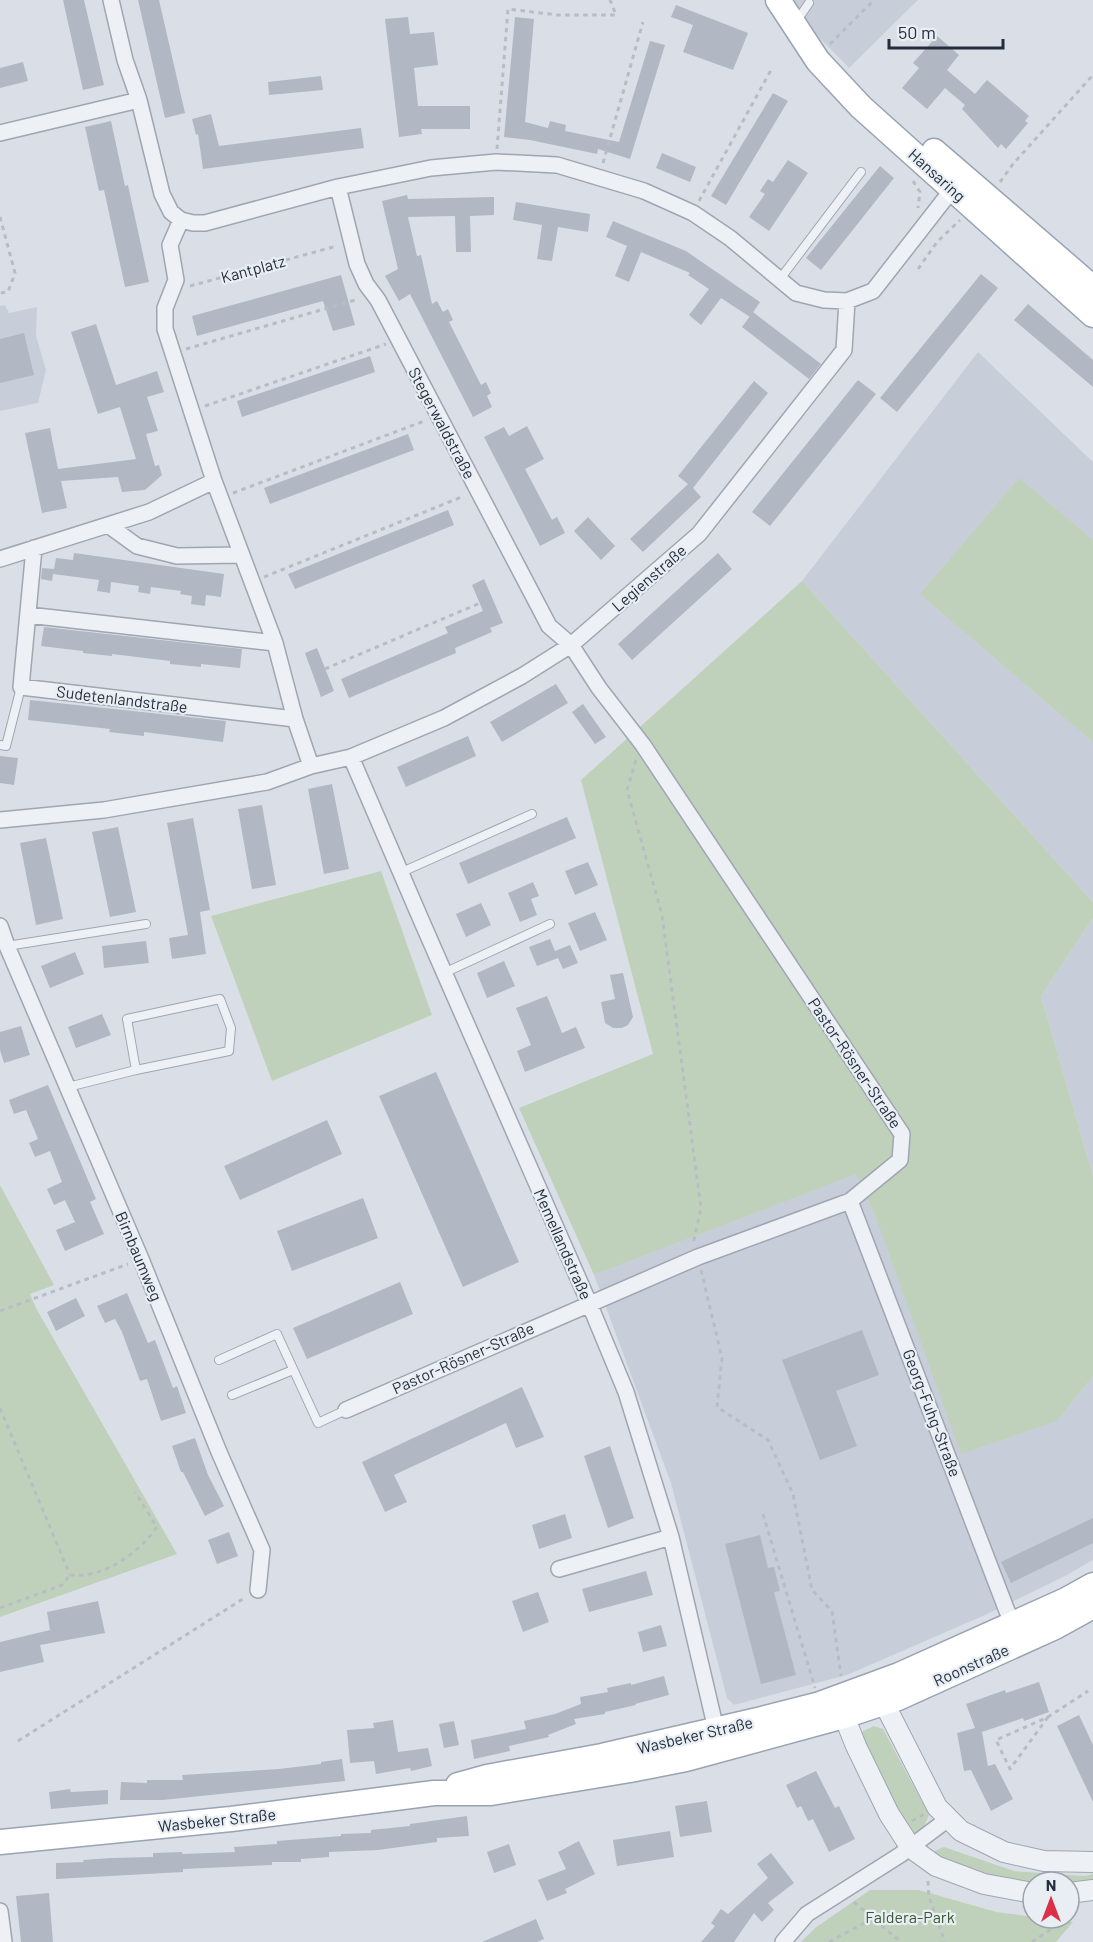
<svg xmlns="http://www.w3.org/2000/svg" width="1093" height="1942" font-family="Barlow,sans-serif">
<style>
.built{fill:#c8ced9}
.green{fill:#c0d1bb}
.building{fill:#b1b8c4}
.lines{fill:none;stroke-linecap:round;stroke-linejoin:round}
.service-casing{stroke:#9fa6b1;stroke-width:10}
.minor-casing{stroke:#9fa6b1;stroke-width:18}
.tertiary-casing{stroke:#9fa6b1;stroke-width:22}
.primary-casing{stroke:#99a3b3;stroke-width:27}
.path{stroke:#b8bdc5;stroke-width:3;stroke-dasharray:4.5 4.5;stroke-linecap:butt}
.service{stroke:#edf0f5;stroke-width:8}
.minor{stroke:#edf0f5;stroke-width:15}
.tertiary{stroke:#edf0f5;stroke-width:20}
.primary{stroke:#fff;stroke-width:24}
.labels{text-anchor:middle;stroke-width:4.5;stroke-linejoin:round;paint-order:stroke}
.street-label{font-size:16px;fill:#232d3d;stroke:#e9eef4}
.park-label{font-size:16px;fill:#375a2f;stroke:#e9eef4}
</style>
<rect width="100%" height="100%" fill="#dadfe7"/>
<path class="built" d="M790 0H918L849 68 809 27Z
M5 305 9 313 37 307 36 336 46 370 38 403 0 411V306Z
M978 352 1093 462V902L802 581Z
M1093 918V1176L1041 996Z
M856 1173 876 1218 1057 1421 1093 1376V1560L1067 1575 985 1615 847 1675 734 1705 727 1698 671 1483 594 1275Z"/>
<path class="green" d="M1019 478 1093 540V742L920 594Z
M802 581 1093 902V918L1041 996 1093 1176V1376L1057 1421 961 1454 876 1218 856 1174 594 1275 519 1108 653 1054 581 780Z
M381 871 432 1015 272 1081 211 916Z
M0 1185 54 1285 30 1294 36 1308 177 1554 0 1617Z
M874 1726 883 1729 929 1815 923 1829 916 1833C897 1826 871 1758 861 1738L863 1731Z
M944 1847 1014 1871 1085 1876 1093 1874V1883L1069 1886V1882H1033V1887L993 1880 930 1853Z
M870 1890H919L996 1912 1073 1922 1056 1942H801L815 1928Z"/>
<path class="building" d="M63 0H84L104 85 83 90Z
M138 0H159L185 113 165 118Z
M676 5 748 33 733 70 683 52 693 25 671 17Z
M408 17 410 34 434 32 438 65 414 68 418 106H470V129H421L422 134 399 137 385 19Z
M515 17 534 19 525 122 548 128 550 121 566 125 565 131 619 142 650 41 665 45 630 159 598 149 597 154 530 140 504 137Z
M937 36 959 55 947 70 975 94 987 80 1029 116 1025 121 1028 123 1006 149 1001 144 998 148 962 109 965 105 945 88 927 109 902 88 919 68 913 63Z
M23 62 28 81 0 88V68Z
M321 76 323 90 269 95 268 82Z
M773 93 788 101 726 205 711 196Z
M211 114 219 146 361 128 364 148 203 169 198 134 196 135 192 119Z
M111 121 125 186 128 185 149 282 125 287 104 190 99 191 85 127Z
M662 153 696 167 690 182 656 168Z
M788 160 808 173 769 231 749 217 765 194 760 191 768 179 773 182Z
M880 166 894 178 821 270 806 258Z
M407 195 408 199 494 197V215L470 216 471 252H456L455 216 408 217 417 256 421 255 432 304 437 301 443 312 448 309 453 320 449 322 481 385 486 382 491 393 487 396 492 407 473 417 410 294 399 301 385 276 398 269 382 201Z
M516 202 590 214 588 232 558 227 552 261 537 259 542 225 513 220Z
M613 221 686 251 760 302 750 317 721 298 701 325 689 315 709 289 688 275 690 273 641 252 629 282 615 276 627 246 606 237Z
M981 274 998 288 897 412 880 398Z
M341 275 355 325 333 331 323 301 197 336 192 316Z
M1028 304 1093 360V387L1014 320Z
M753 312 821 364 809 379 742 327Z
M96 324 116 385 157 371 164 392 147 397 158 431 146 434 155 466 159 465 162 475 145 490 122 492 118 477 61 481 67 508 42 513 25 433 50 428 58 469 136 459 120 407 98 414 71 332Z
M24 333 34 375 0 383V339Z
M370 356 375 372 242 417 237 401Z
M858 380 876 394 770 526 752 512Z
M754 381 768 393 693 488 701 497 643 552 630 539 688 484 678 476Z
M527 426 544 459 525 469 552 520 557 517 565 533 540 546 484 437 504 427 509 436Z
M408 434 414 450 270 504 264 488Z
M448 510 454 525 295 589 288 574Z
M588 517 615 546 601 560 574 531Z
M74 553 224 574 221 597 206 595 205 606 191 604 192 596 180 594 181 591 151 587 150 594 138 592 139 586 111 582 110 593 97 591 99 580 53 574 52 581 41 579 42 568 54 569 56 558 73 560Z
M718 553 732 569 632 660 618 644Z
M484 579 503 623 490 628 492 632 455 648 456 653 349 698 341 679 448 633 445 627 483 611 472 585Z
M44 627 242 649 240 668 201 664V667L170 664V661L112 654V656L83 653V651L41 646Z
M317 648 334 691 321 697 305 653Z
M556 684 568 703 502 742 490 722Z
M30 700 226 721 223 742 144 732V736L109 732 110 729 28 720Z
M583 704 606 737 595 744 572 712Z
M468 736 476 756 406 787 397 767Z
M0 756 18 758 14 785 0 783Z
M332 784 349 869 324 874 308 789Z
M262 805 276 885 252 889 238 809Z
M567 817 576 838 468 884 459 863Z
M193 818 210 910 200 912 206 954 172 959 169 938 188 935 167 823Z
M118 827 136 912 110 917 92 832Z
M46 838 63 919 36 925 20 843Z
M588 862 598 885 575 895 565 871Z
M533 882 539 896 531 899 537 915 520 922 508 893Z
M481 903 491 925 466 937 456 914Z
M595 912 607 940 580 951 568 923Z
M550 939 555 951 570 945 578 963 563 969 558 958 537 966 529 947Z
M146 941 149 963 104 968 102 946Z
M75 952 84 974 50 988 41 966Z
M504 961 515 986 487 998 477 973Z
M623 973 633 1017 628 1025 622 1028H613L605 1023 601 1002 615 999 610 975Z
M547 996 562 1033 576 1027 585 1048 525 1072 517 1051 531 1045 516 1008Z
M102 1014 111 1035 76 1048 68 1027Z
M21 1026 30 1055 4 1063 0 1050V1032Z
M436 1072 519 1262 463 1287 379 1096Z
M48 1085 96 1199 90 1202 104 1234 65 1251 56 1230 75 1222 65 1200 54 1205 47 1189 62 1182 50 1151 35 1157 29 1143 38 1139 26 1110 14 1114 9 1100Z
M327 1120 342 1154 240 1200 224 1166Z
M363 1198 378 1238 292 1271 277 1231Z
M400 1282 413 1314 307 1359 293 1328Z
M127 1293 148 1343 155 1340 173 1388 177 1386 186 1413 161 1421 147 1379 140 1381 122 1332 115 1319 105 1323 97 1306Z
M76 1298 85 1316 56 1331 47 1312Z
M862 1330 879 1375 836 1391 857 1446 820 1460 782 1360Z
M522 1387 544 1437 516 1448 506 1423 394 1475 407 1502 385 1512 362 1462Z
M195 1438 208 1475 224 1506 205 1516 183 1472H181L172 1446Z
M610 1446 634 1518 608 1528 584 1456Z
M565 1514 572 1538 539 1549 532 1525Z
M1093 1518V1543L1011 1583 1001 1562Z
M229 1532 238 1556 217 1564 208 1540Z
M760 1535 768 1568 774 1567 780 1591 774 1592 796 1675 761 1684 725 1544Z
M646 1571 653 1595 589 1612 582 1589Z
M538 1592 549 1622 523 1632 512 1601Z
M98 1601 105 1633 40 1645 44 1662 0 1672V1642L50 1630 47 1612Z
M661 1625 667 1646 643 1652 638 1632Z
M664 1676 669 1695 635 1704 636 1705 605 1712V1714L574 1719 576 1724 548 1735 549 1737 509 1746 510 1751 474 1759 471 1740 526 1729 524 1721 555 1714 581 1704 580 1697 608 1692 607 1688 631 1683V1685Z
M1039 1682 1049 1712 1024 1721 1023 1718 982 1732 988 1766 995 1764 1013 1799 991 1811 971 1770 964 1771 957 1733 975 1728 966 1704 1005 1690 1006 1693Z
M1079 1715 1093 1745V1802L1057 1726Z
M393 1720 398 1752 428 1748 432 1766 411 1771 410 1768 376 1774 374 1761 350 1763 347 1730 374 1728 373 1723Z
M454 1721 459 1745 444 1748 439 1724Z
M342 1759 345 1781 163 1800H120L121 1782 147 1783V1780H183L182 1775 279 1769 321 1764V1762Z
M816 1771 835 1808 839 1806 855 1839 829 1852 813 1819 808 1821 801 1806 797 1808 786 1785Z
M70 1789 71 1792 108 1790V1804L51 1809 49 1792Z
M707 1801 712 1832 680 1837 675 1806Z
M467 1816 469 1836 437 1838V1842L378 1850 329 1852V1857L301 1859V1862H272V1865L183 1869V1872L56 1879V1863L84 1862 83 1860 111 1858 153 1857V1853L182 1852V1854L235 1852 234 1847 277 1844V1841L341 1836V1834L371 1833V1830L410 1826V1824Z
M670 1831 674 1857 617 1866 613 1840Z
M579 1841 595 1874 565 1889 567 1893 547 1901 538 1880 566 1869 558 1852Z
M509 1844 516 1865 494 1873 487 1852Z
M771 1853 794 1883 768 1903 774 1910 762 1922 754 1913 734 1942H701L715 1926 711 1923 721 1909 728 1914 768 1878 757 1864Z
M49 1893 53 1942H21L16 1896Z
M536 1919 544 1939 537 1942H482Z"/>
<g class="lines">
<defs>
<path id="service" d="M796 22 809 3
M780 279 861 172
M0 745 6 746 21 687
M402 872 532 814
M7 946 146 924
M444 973 550 924
M68 1087 136 1070 229 1051 231 1028 220 999 127 1019 136 1070
M219 1360 277 1334 318 1423 346 1410
M232 1395 293 1370"/>
<path id="minor" d="M111 0 125 60 139 100 162 194 171 212 181 220 193 223H205L338 187 431 168 496 162 557 165 644 191 693 213 730 238 796 293 824 300 847 301 873 291 958 182
M0 133 139 100
M338 187 357 264 366 284 378 300 549 626 571 645 599 688 643 745 902 1134 900 1160 850 1201 698 1257 346 1410
M181 220 170 245 176 280 165 308V329L214 481 275 643 295 719 311 766
M108 525 137 546 177 556 241 555
M34 548 21 687 295 719
M0 559 149 512 214 481
M28 615 275 643
M351 757 422 922 589 1303 626 1392 671 1537 718 1738
M0 820 104 810 267 782 311 766 351 757 444 718 522 676 571 645 699 534 844 350 847 301
M0 926 7 946 141 1259 219 1452 262 1550 258 1590
M850 1201 1007 1611 1014 1624
M559 1569 671 1537
M0 1911 4 1942
M783 1942 807 1914 900 1855 948 1819"/>
<path id="tertiary" d="M874 1695 884 1703 937 1807 961 1831 1004 1852 1044 1861 1093 1862
M847 1702 844 1716 856 1746 889 1814 911 1848 936 1866 984 1884 1033 1893
M1069 1893 1093 1890"/>
<path id="primary" d="M778 0 818 61 861 107 1093 315
M934 151 1093 288
M458 1785 487 1777 602 1756 758 1720 820 1704 899 1675 1066 1600 1093 1585
M0 1842 231 1819 434 1793H491L630 1770 686 1759 844 1716 898 1698 1055 1627 1093 1606"/>
</defs>
<use href="#service" class="service-casing"/>
<use href="#minor" class="minor-casing"/>
<use href="#tertiary" class="tertiary-casing"/>
<use href="#primary" class="primary-casing"/>
<path class="path" d="M830 44 874 0
M497 149 508 9 557 15H616L610 0
M603 163 643 22
M913 181 920 192 918 208
M1000 182 1013 164 1093 75
M699 201 771 70
M0 217 15 273 8 292 0 293
M918 269 937 242 960 220
M190 286 337 246
M186 349 359 299
M205 406 386 344
M233 493 427 420
M264 577 464 496
M325 669 480 603
M636 760 627 790 662 915 701 1208 693 1244
M701 1270 722 1358 717 1407 768 1440 793 1494 812 1590 832 1611 841 1676
M0 1311 128 1264
M0 1408 70 1575
M763 1514 815 1688
M70 1575C103 1579 139 1553 157 1527L135 1492
M0 1608 62 1585 70 1575
M1048 1717 1010 1769 996 1740 1048 1717 1088 1691
M18 1741 246 1597
M912 1821 924 1814
M928 1881 929 1897 945 1942
M854 1902 901 1942
M829 1942 874 1918
M1032 1942 1068 1918"/>
<use href="#service" class="service"/>
<use href="#minor" class="minor"/>
<use href="#tertiary" class="tertiary"/>
<use href="#primary" class="primary"/>
</g>
<g class="labels">
<g class="street-label">
<text transform="translate(937 175) rotate(42)" y="6">Hansaring</text>
<text transform="translate(253 269) rotate(-15)" y="6">Kantplatz</text>
<text transform="translate(442 423) rotate(62)" y="6">Stegerwaldstraße</text>
<text transform="translate(649 578) rotate(-41)" y="6">Legienstraße</text>
<text transform="translate(122 699) rotate(7)" y="6">Sudetenlandstraße</text>
<text transform="translate(855 1063) rotate(56)" y="6">Pastor-Rösner-Straße</text>
<text transform="translate(563 1244) rotate(66)" y="6">Memellandstraße</text>
<text transform="translate(139 1256) rotate(67)" y="6">Birnbaumweg</text>
<text transform="translate(463 1358) rotate(-24)" y="6">Pastor-Rösner-Straße</text>
<text transform="translate(932 1413) rotate(69)" y="6">Georg-Fuhg-Straße</text>
<text transform="translate(971 1665) rotate(-24)" y="6">Roonstraße</text>
<text transform="translate(695 1735) rotate(-13)" y="6">Wasbeker Straße</text>
<text transform="translate(217 1820) rotate(-6)" y="6">Wasbeker Straße</text>
</g>
<g class="park-label">
<text x="910" y="1923">Faldera-Park</text>
</g>
</g>
<g transform="translate(1051 1900)"><circle r="28" fill="#e9eef4" stroke="#9aa1ab" stroke-width="1.5"/>
<path d="M0-4.5L10 22L0 15L-10 22Z" fill="#da3149"/>
<text y="-9" font-size="16" font-weight="bold" text-anchor="middle" fill="#232d3d">N</text>
</g>
<path d="M889 39v9h114v-9" fill="none" stroke="#232d3d" stroke-width="3"/>
<text x="898" y="39" font-size="18" fill="#232d3d" stroke="#e9eef4" stroke-width="4.5" paint-order="stroke">50 m</text>
</svg>
